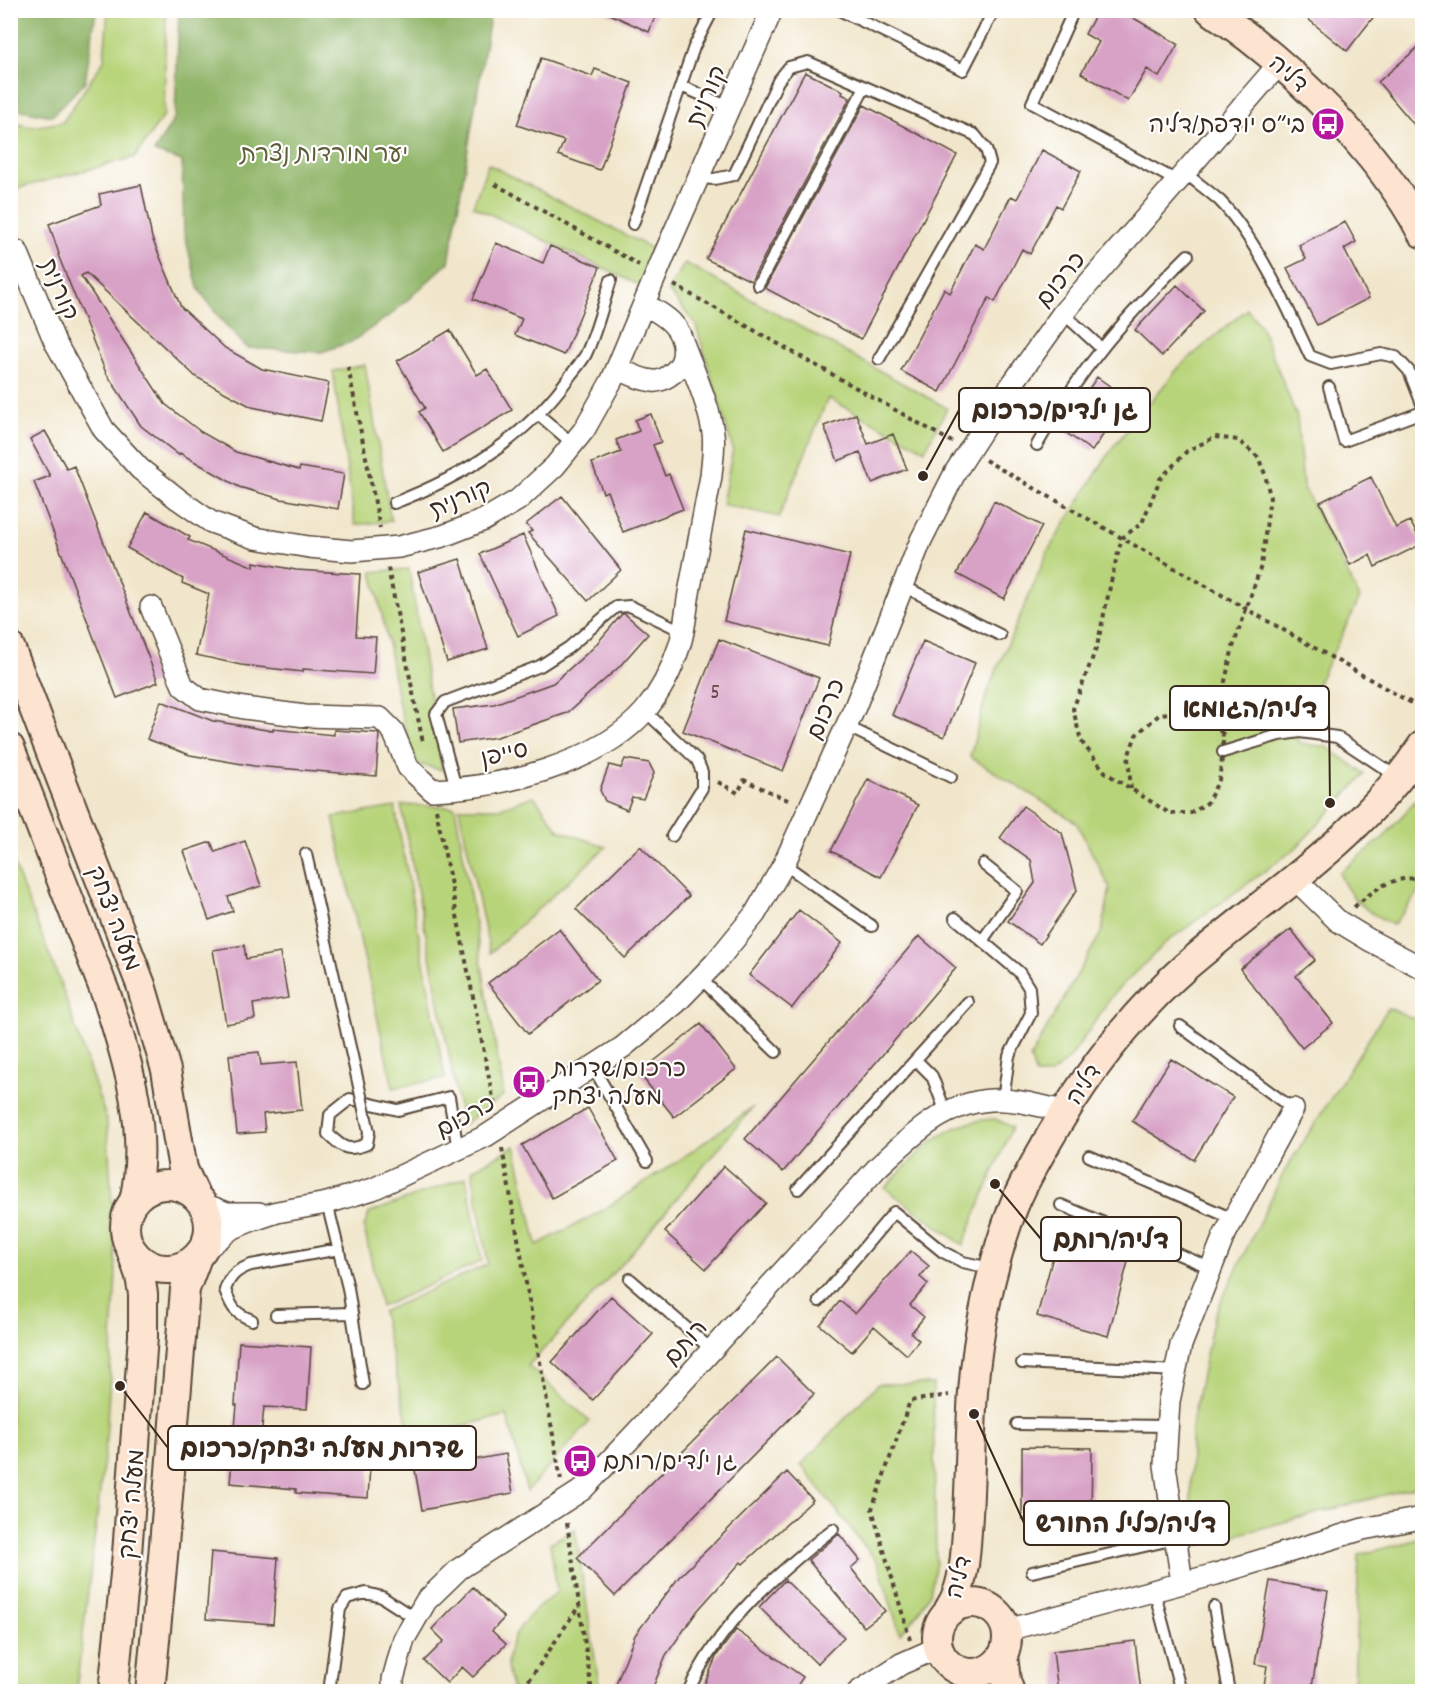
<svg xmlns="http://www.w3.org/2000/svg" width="1433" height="1702" font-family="Dekko,'Playpen Sans Hebrew',sans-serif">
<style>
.green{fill:#b8d47a;stroke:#7a7f4c;stroke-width:1.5}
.forest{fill:#92b66a;stroke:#667044;stroke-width:1.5}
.building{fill:#d8a2c6}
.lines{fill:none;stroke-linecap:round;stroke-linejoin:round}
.lane-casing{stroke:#564638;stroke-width:14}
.street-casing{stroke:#564638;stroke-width:24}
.secondary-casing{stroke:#564638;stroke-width:32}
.path{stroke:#564638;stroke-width:4;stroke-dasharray:4.5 4.5;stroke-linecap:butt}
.lane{stroke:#fff;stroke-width:10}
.street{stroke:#fff;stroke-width:21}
.secondary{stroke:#fde4d0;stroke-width:28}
.lane-bridge-casing{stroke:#564638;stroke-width:14;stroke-linecap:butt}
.lane-bridge{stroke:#fff;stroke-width:10}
.labels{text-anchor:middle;stroke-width:4.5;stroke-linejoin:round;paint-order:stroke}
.number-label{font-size:21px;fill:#624848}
.street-label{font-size:24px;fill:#3b2a1e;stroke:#fff}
.poi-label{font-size:24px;fill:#3b2a1e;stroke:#fff;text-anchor:start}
.park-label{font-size:24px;fill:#605d3a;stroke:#fff}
.leader{fill:none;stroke:#3b2a1e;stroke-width:2}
.callout-dot{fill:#3b2a1e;stroke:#fff;stroke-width:2}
.callout{fill:#fff;stroke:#3b2a1e;stroke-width:2}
.callout-label{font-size:26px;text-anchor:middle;font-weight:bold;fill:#3b2a1e}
</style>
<rect width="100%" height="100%" fill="#fff"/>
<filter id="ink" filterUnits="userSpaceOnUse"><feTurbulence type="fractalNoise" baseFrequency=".0167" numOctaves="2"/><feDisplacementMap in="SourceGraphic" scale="12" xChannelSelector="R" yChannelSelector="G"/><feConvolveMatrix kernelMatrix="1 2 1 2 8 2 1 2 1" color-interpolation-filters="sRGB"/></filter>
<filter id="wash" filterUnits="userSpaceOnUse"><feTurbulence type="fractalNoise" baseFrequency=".008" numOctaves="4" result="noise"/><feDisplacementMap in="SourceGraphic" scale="24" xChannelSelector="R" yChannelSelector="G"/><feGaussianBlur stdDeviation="1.35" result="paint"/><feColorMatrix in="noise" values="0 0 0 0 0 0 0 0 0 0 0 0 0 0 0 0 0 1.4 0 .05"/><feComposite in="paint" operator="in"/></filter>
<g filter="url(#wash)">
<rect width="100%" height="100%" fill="#f1e6cb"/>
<path class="green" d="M108 11H166L164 115 135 157 11 190V123L32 127 63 122 104 60Z
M488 164 659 252 643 287 473 206Z
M685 263 947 408 925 450 828 398 779 517 722 504 733 449 696 325 668 290Z
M1247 309 1261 327 1297 417 1303 486 1360 598 1297 725 1298 743 1327 747 1365 774 1295 849 1168 941 1115 992 1070 1058 1050 1075H1036L1030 1058 1102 931 1110 888 1076 822 970 757 987 692 1049 549 1113 447 1180 366Z
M365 365 391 521 355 525 333 371Z
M409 569 442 770 418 764C401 726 396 689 389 648 384 623 378 597 372 572Z
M1422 793V888L1393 925C1364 910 1352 902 1339 873L1383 838Z
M534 796 559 830 606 847 490 953 459 808H501Z
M401 805 455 807 504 1095 461 1126 460 1112Z
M395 807 445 1078 393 1088 333 817Z
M10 855 59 979 107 1121 116 1272 106 1441 76 1691H11Z
M1388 1008 1422 1022V1485L1191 1547V1428L1214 1316 1284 1172Z
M753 1107 626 1259 528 1366 590 1421 527 1491 507 1415 411 1438 382 1312 488 1264 472 1170 515 1146 537 1245 600 1212 678 1161Z
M995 1119 1012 1127 963 1245 885 1188C920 1152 942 1121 995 1119Z
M466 1177 482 1261 381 1307 364 1227 369 1213Z
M878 1384H933L936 1563 930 1593 917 1615 900 1634 878 1563 801 1465Z
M575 1529 600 1691H513C511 1683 507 1672 507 1664 509 1630 533 1611 557 1592L550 1543Z
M1422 1538V1691H1354L1359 1555Z"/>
<path class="forest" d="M10 11H96L85 82 52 116 11 108Z
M179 11H491L449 262 393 313 351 342 321 352 247 348 218 316 198 288 184 232 182 161 154 152 175 117Z"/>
<g id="blocks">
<path class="building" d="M601 10H658L649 32Z
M1098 10H1120L1178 44 1159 77 1147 69 1128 101 1081 73 1099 42 1085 34Z
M1297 10H1379L1347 51Z
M1422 44V134L1378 82Z
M541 58 592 76 595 69 632 83 600 170 558 155 564 141 517 125Z
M805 72 843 91 842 94 850 98 751 281 706 259Z
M864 105 957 155 861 339 765 288Z
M1042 150 1081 171 1061 208 1056 205 1030 254 1022 249 995 302 989 298 940 392 901 371 944 289 950 293 975 244 984 249 1011 196 1017 199Z
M141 185 152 238 181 307 225 348 262 369 329 383 321 421 252 407 196 377 86 273 81 276 165 404 201 432 236 452 299 470 300 467 344 474 338 509 281 499 239 487 180 453 179 455 141 426 106 373 58 255 59 254 49 224 101 205 99 194Z
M1345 222 1356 242 1344 249 1369 298 1317 325 1287 268 1306 259 1299 245Z
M496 243 543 263 550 246 600 267 564 355 515 335 522 319 473 299Z
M1177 285 1204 311 1162 356 1135 330Z
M450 330 477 375 487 369 512 410 443 452 419 412 425 408 397 361Z
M1097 377 1128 399 1092 451 1061 429Z
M651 414 661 442 653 445 665 476 669 474 683 509 623 532 607 491 603 493 592 463 621 452 616 440 639 431 635 420Z
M856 414 868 444 893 434 907 469 872 483 860 452 838 461 824 426Z
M45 431 67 469 74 466 158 682 117 698 34 482 50 476 30 439Z
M1371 477 1396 528 1410 521 1422 544 1375 567 1370 555 1350 565 1320 502Z
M562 496 621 570 588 601 528 533 532 531 526 524Z
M994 501 1042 526 1004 599 957 574Z
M147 512 190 537 188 540 254 567V562L296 570 360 574 356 636 376 637 373 674 303 669V672L241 665 196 655 209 594 182 583 183 579 127 548Z
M746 529 850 555 828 646 724 621Z
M523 535 559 616 518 636 480 554Z
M460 559 488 649 447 662 418 572Z
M622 614H625L648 634 619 667 567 713 497 737 458 743 453 709 494 704 553 683 593 648Z
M719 639 819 678 783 771 683 731Z
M923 641 975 663 944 737 892 715Z
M161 701 213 721 273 731V729L334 735V730L377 733 379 735 376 776 254 766 190 755 147 739Z
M625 759 649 763 654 773 643 799 632 797 627 810 605 801 600 790 609 765 621 768Z
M868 779 918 805 881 877 831 851Z
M1023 806 1062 833 1077 890 1040 944 1008 921 1035 883 1031 860 1000 838Z
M245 841 261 886 228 897 233 911 209 920 184 851 211 842 215 852Z
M640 846 689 896 625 958 576 909Z
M799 910 842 943 792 1008 749 975Z
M559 929 598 980 528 1034 488 983Z
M1291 929 1315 960 1296 976 1333 1023 1302 1048 1240 969Z
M919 936 956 968 783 1172 745 1139Z
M244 945 246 959 280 953 288 998 253 1004 255 1019 226 1024 213 950Z
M701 1024 736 1069 674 1117 639 1073Z
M259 1052 261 1065 297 1062 302 1110 263 1114 265 1132 237 1134 229 1055Z
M1171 1059 1233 1097 1194 1160 1132 1121Z
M588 1108 618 1161 552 1198 522 1145Z
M724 1166 766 1203 706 1269 665 1232Z
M1057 1242 1128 1262 1108 1336 1037 1316Z
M911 1251 929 1266 920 1277 928 1284 910 1305 924 1317 911 1333 919 1340 907 1355 874 1326 852 1352 820 1325 840 1301 855 1314Z
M611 1296 653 1334 593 1400 552 1362Z
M239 1342 311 1347 307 1409 264 1407 259 1458 298 1462 300 1430 372 1434 368 1498 296 1493V1489L230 1483 237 1405H235Z
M777 1357 814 1394 615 1596 577 1558Z
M1022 1447 1092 1448 1091 1520 1022 1519Z
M506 1454 513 1493 422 1510 415 1470Z
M787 1472 813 1500 743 1564 741 1562 698 1610 666 1655 651 1692H613L635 1635 679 1577Z
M839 1534 860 1560 851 1568 885 1611 864 1627 808 1560Z
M211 1552 278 1558 273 1624 206 1619Z
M785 1580 844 1637 817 1664 759 1607Z
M1270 1581 1328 1591 1311 1692H1263L1267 1666 1255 1664Z
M473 1587 504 1618 492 1631 506 1644 473 1677 462 1667 447 1683 424 1661 444 1641 432 1629Z
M736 1630 803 1677 793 1692H701L717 1655Z
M1135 1641 1141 1692H1058L1053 1651Z"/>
</g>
</g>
<g filter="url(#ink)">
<use href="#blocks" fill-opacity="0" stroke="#564638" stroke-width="1.5"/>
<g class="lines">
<defs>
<path id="lane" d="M839 10 963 70 994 10
M1074 10 1032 103 1177 181
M681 86 729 107
M1184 172C1196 182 1209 191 1220 201 1256 238 1289 310 1310 356L1331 364 1381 354 1396 357 1409 371 1422 404
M698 178 714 179 734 175 778 81 789 67 808 62 975 135 986 149 990 163 879 359
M633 224 694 47 713 10
M758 285 865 87
M1063 313 1101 348
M1329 387 1344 441 1422 412
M538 414 573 444
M1037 445C1078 371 1128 314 1188 255
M394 503C464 476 526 438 570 376 575 369 582 362 586 354 597 331 603 304 611 280
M903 586 1000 635
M645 711 697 760 702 772V788L672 836
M846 726 951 777
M1223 752 1279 735 1300 732 1337 737 1399 778
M456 788 436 714 445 702 540 666 568 648 616 607 630 606 682 631
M306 854 358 1082
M784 864 872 926
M955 918 1019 972 1029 988 1031 1013 1009 1056 1003 1100
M982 941 1017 891 983 864
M700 978 776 1052
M1180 1026 1293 1109
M916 1060 932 1076 946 1113
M593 1067 647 1161
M369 1132 367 1144C347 1152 343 1148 328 1134L330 1115 350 1099 398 1110 449 1097 458 1150
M1089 1156 1233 1219
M798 1189 968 1002
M327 1203 348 1288 363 1384
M1061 1205 1211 1268
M630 1279 712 1350
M819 1301 894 1212 943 1252 963 1262 994 1269
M276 1315 352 1313
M252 1320C234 1313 232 1308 225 1290 230 1275 237 1270 251 1265L339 1249
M1022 1363 1176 1371
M1017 1424 1168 1426
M1032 1572 1175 1539
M1154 1590 1181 1692
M1214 1607 1229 1692
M329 1692 340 1609 347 1598 366 1593 382 1597 416 1619
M688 1692C719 1623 775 1575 833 1529"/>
<path id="street" d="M17 251 55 342 104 430 140 469 178 499 211 522 255 538 309 547 352 551 399 547 443 536 484 520 518 500 555 466 584 430 612 380 666 251 772 10
M617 368C628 373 640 380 653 381 660 382 668 377 674 372 689 359 685 336 671 322 664 315 653 309 644 304
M151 607 183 686 200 699 244 708 305 716 380 718 393 731 408 767 432 790C500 788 599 764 645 711 660 693 672 669 679 647 685 630 686 610 689 593 696 554 704 515 711 476 712 462 715 448 713 433 709 404 692 367 681 338
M1294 878 1338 921 1371 941 1422 968
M201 1203 227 1213H259
M201 1253 231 1229 250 1221 277 1212 327 1203 373 1189 486 1136 623 1047 676 1003 715 963 755 914 784 864 855 707 921 540 956 471 1008 390 1063 313 1279 64
M1182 1583 1165 1465 1169 1401 1181 1345 1223 1238 1293 1109
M1007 1630 1216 1574 1363 1529 1422 1518
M393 1692V1679L404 1639 426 1601 459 1569 582 1490 649 1419 877 1168C910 1137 943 1103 991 1100 1015 1098 1042 1107 1065 1111
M858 1692 901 1664 937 1648"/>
<path id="secondary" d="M1210 10C1285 59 1381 153 1422 233
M10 647 141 985 166 1070 183 1169 195 1195
M10 748 107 997C128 1061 150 1133 134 1201
M125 1227a42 42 0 1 1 84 0a42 42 0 1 1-84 0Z
M937 1638a35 35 0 1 1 70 0a35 35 0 1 1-70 0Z
M948 1611C958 1596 961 1582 964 1565 971 1507 969 1449 973 1392 977 1334 992 1262 1013 1208 1022 1185 1035 1163 1047 1142 1084 1077 1128 1018 1184 968 1266 897 1362 838 1422 746
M1003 1656 1006 1681 1010 1692
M113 1692 127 1554 143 1336V1294L140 1276 130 1247
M150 1692 163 1557 185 1289 197 1257"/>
</defs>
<use href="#lane" class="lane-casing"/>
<use href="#street" class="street-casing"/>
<use href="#secondary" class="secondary-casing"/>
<path class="path" d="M495 184 639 265
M674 285 952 442
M348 367 380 528
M1215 437 1238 440 1258 457 1265 474 1270 497 1261 566 1233 647 1222 694 1223 752 1219 780 1207 803 1191 813H1169L1106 773 1081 741 1073 709 1097 646 1115 564 1122 538 1142 523 1160 479 1187 451Z
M985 460 1422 709
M388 568 423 743
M718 782 738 793 744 780 790 801
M1131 789 1128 757 1136 735 1160 714 1186 711 1206 717 1222 733
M436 809 495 1108
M1354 907C1377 888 1386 879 1417 878L1422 872
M502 1148 561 1480
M567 1523 592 1692
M910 1640 872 1509 910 1401 949 1395
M505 1692 526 1685 579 1606"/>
<use href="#lane" class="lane"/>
<use href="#street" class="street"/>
<use href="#secondary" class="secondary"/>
<defs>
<path id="lane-bridge" d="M358 1082 369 1132"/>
</defs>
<use href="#lane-bridge" class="lane-bridge-casing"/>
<use href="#lane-bridge" class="lane-bridge"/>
</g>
</g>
<defs>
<symbol id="bus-disc" viewBox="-11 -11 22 22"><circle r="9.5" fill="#b5179e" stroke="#fff"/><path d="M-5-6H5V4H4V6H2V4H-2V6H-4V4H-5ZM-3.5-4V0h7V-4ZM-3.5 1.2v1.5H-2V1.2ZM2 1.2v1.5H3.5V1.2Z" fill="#fff"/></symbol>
</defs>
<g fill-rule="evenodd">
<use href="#bus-disc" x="1309" y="105" width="38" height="38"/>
<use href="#bus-disc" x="510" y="1063" width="38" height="38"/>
<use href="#bus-disc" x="561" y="1442" width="38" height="38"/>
</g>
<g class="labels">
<g class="number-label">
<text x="715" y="698">5</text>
</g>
<g class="street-label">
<text transform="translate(1289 73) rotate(42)" y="8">דליה</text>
<text transform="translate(706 96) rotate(-66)" y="8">קורנית</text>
<text transform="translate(1060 279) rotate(-51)" y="8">כרכום</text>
<text transform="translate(60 289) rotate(67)" y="8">קורנית</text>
<text transform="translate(460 498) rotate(-23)" y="8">קורנית</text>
<text transform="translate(825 709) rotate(-67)" y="8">כרכום</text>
<text transform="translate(504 753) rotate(-13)" y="8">סייפן</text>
<text transform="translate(115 918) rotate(69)" y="8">מעלה יצחק</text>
<text transform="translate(1083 1084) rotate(-56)" y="8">דליה</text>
<text transform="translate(465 1116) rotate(-29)" y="8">כרכום</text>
<text transform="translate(685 1342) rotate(-48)" y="8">רותם</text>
<text transform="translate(131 1504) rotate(-85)" y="8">מעלה יצחק</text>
<text transform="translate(958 1577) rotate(-75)" y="8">דליה</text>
</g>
<g class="poi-label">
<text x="1305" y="132" text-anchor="end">בי״ס יודפת/דליה</text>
<text x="552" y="1076">כרכום/שדרות<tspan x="552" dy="28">מעלה יצחק</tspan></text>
<text x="603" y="1469">גן ילדים/רותם</text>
</g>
<g class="park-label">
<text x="324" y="161">יער מורדות נצרת</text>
</g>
</g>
<path class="leader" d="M923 476L959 410M1330 803L1329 708M995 1184L1041 1239M120 1386L168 1448M974 1414L1024 1523"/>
<g class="callout-dot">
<circle cx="923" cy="476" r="6"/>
<circle cx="1330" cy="803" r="6"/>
<circle cx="995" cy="1184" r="6"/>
<circle cx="120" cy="1386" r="6"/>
<circle cx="974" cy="1414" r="6"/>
</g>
<g class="callout">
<rect x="959" y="388" width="191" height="44" rx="6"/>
<rect x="1170" y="686" width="159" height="44" rx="6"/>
<rect x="1041" y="1217" width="140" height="44" rx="6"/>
<rect x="168" y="1426" width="308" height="44" rx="6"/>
<rect x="1024" y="1501" width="205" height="44" rx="6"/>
</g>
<g class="callout-label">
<text x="1055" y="419">גן ילדים/כרכום</text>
<text x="1250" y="717">דליה/הגומא</text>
<text x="1111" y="1248">דליה/רותם</text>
<text x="322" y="1457">שדרות מעלה יצחק/כרכום</text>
<text x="1126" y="1532">דליה/כליל החורש</text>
</g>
<rect width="1433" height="1702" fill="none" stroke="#fff" stroke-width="36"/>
</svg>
